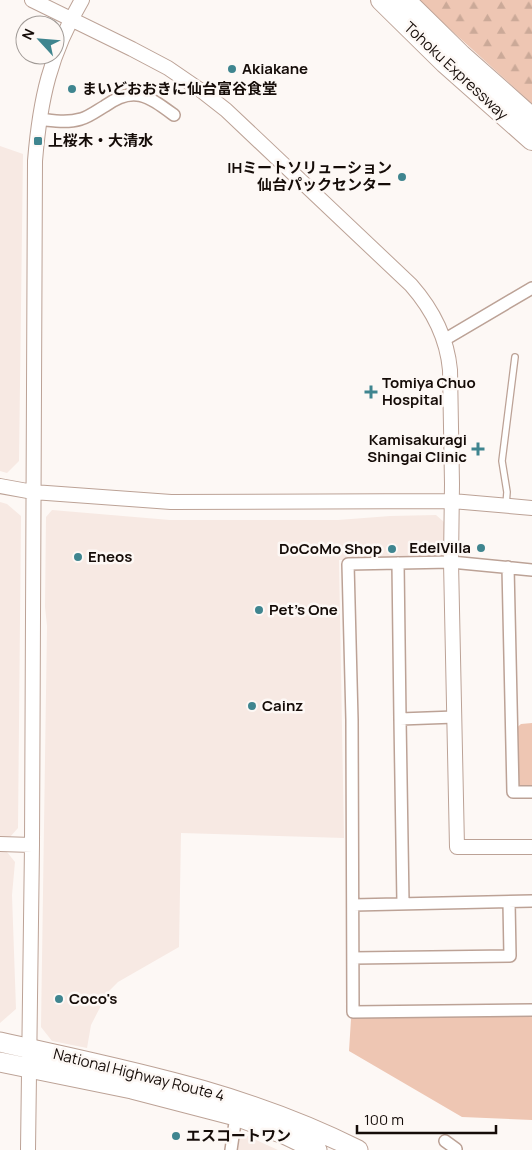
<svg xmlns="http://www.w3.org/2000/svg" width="532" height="1150" font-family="Manrope,'Noto Sans JP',sans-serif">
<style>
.built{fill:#f7e9e3}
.green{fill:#eec6b3}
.forest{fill:url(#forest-firs)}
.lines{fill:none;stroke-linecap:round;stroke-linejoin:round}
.service-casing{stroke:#bca296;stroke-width:8}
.minor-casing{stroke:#bca296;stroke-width:14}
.tertiary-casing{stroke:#bca296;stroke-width:16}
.trunk-casing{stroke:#bca296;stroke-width:21}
.motorway-casing{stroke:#bca296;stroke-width:22}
.service{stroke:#fff;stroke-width:5.5}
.minor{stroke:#fff;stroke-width:11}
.tertiary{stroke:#fff;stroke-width:14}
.trunk{stroke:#fff;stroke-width:19}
.motorway{stroke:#fff;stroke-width:20}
.poi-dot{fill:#3f858f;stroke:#fdf8f5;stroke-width:2}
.labels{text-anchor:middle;stroke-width:5;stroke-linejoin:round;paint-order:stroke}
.poi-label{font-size:15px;font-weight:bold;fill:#150c08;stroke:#fdf8f5;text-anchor:start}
.street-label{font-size:15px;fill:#150c08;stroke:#fdf8f5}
</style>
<defs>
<pattern id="forest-firs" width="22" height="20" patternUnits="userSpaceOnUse" patternTransform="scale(1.25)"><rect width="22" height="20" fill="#eec6b3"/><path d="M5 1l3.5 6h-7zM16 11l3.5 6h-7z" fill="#cba998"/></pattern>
</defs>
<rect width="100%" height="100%" fill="#fdf8f5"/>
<path class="built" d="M0 146 23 154 19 461 7 473 0 471Z
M0 502 7 504 21 516 18 828 10 837 0 838Z
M52 510 170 520H338L390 516 436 515 444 522V552L440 558 339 560 344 838 181 833 179 947 118 982 108 992 91 1025 87 1048 52 1041 41 1027 47 626 45 607 46 517Z
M0 852H7L15 862 12 895 16 1009 0 1023Z
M243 1134 278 1150H238L240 1137Z"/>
<path class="green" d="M532 723V787H521L515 782 514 730 521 724Z
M532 1014V1120L462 1117 349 1051 351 1019 353 1015Z"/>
<path class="forest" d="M418 0H532V104L529 101Z"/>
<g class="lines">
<defs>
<path id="service" d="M506 505 507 492 502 461 515 357"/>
<path id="minor" d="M39 119C53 121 68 123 81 119 89 117 98 110 105 106 134 85 148 96 174 115
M444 340 532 288
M398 563 400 719
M508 567 513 792H532
M532 570 451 562 348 564 352 720 353 1012 532 1010
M403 903 400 719 455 717
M353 905 532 901
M353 958 510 956 509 902
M445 1141 456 1149 455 1150
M231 1150 236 1116"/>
<path id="tertiary" d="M32 0 132 49 168 68 203 92 226 110 411 285C433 310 447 337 450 370L452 484 451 562 457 847H532
M0 486 33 492 171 502 452 501 532 508
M0 844 32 845
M28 1150 32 845 35 161C40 99 50 54 82 0"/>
<path id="trunk" d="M0 1042C125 1070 243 1092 358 1150
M0 1062 132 1089 236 1116 286 1135 317 1150"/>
<path id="motorway" d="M381 0 445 63 532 140
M405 0 461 55 532 118"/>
</defs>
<use href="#service" class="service-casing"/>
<use href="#minor" class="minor-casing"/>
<use href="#tertiary" class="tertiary-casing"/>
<use href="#trunk" class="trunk-casing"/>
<use href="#motorway" class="motorway-casing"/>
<use href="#service" class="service"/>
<use href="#minor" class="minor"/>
<use href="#tertiary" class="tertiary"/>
<use href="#trunk" class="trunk"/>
<use href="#motorway" class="motorway"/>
</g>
<g class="poi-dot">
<circle cx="232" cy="69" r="5"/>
<circle cx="72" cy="89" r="5"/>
<rect x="33" y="136" width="10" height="10" rx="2.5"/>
<circle cx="402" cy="177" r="5"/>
<path d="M368.5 384.5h5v5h5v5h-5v5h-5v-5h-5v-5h5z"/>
<path d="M475.5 441.5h5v5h5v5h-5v5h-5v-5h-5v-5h5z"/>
<circle cx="481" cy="548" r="5"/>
<circle cx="392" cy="549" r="5"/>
<circle cx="78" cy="557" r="5"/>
<circle cx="259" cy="610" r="5"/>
<circle cx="252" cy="706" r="5"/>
<circle cx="59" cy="999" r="5"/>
<circle cx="176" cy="1136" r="5"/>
</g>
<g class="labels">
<g class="poi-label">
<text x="242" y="74">Akiakane</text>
<text x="82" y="94">まいどおおきに仙台富谷食堂</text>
<text x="48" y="146">上桜木・大清水</text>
<text x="392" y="173" text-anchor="end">IHミートソリューション<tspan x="392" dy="17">仙台パックセンター</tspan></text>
<text x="382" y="388">Tomiya Chuo<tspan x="382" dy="17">Hospital</tspan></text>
<text x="467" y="445" text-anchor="end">Kamisakuragi<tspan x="467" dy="17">Shingai Clinic</tspan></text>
<text x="471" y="553" text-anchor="end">EdelVilla</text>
<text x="382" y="554" text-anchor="end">DoCoMo Shop</text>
<text x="88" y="562">Eneos</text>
<text x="269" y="615">Pet's One</text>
<text x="262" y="711">Cainz</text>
<text x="69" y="1004">Coco's</text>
<text x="186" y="1141">エスコートワン</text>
</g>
<g class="street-label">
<text transform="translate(456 71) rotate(43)" y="5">Tohoku Expressway</text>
<text transform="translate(139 1075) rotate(14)" y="5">National Highway Route 4</text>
</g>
</g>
<g transform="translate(40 40) rotate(296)"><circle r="24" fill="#fdf8f5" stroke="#a09a96"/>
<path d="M0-4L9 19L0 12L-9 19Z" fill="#3f858f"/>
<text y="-8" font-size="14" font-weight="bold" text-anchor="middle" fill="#150c08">N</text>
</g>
<path d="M357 1125v8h139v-8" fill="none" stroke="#150c08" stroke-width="2.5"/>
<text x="364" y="1125" font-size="15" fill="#150c08" stroke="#fdf8f5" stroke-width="4" paint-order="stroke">100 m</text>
</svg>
